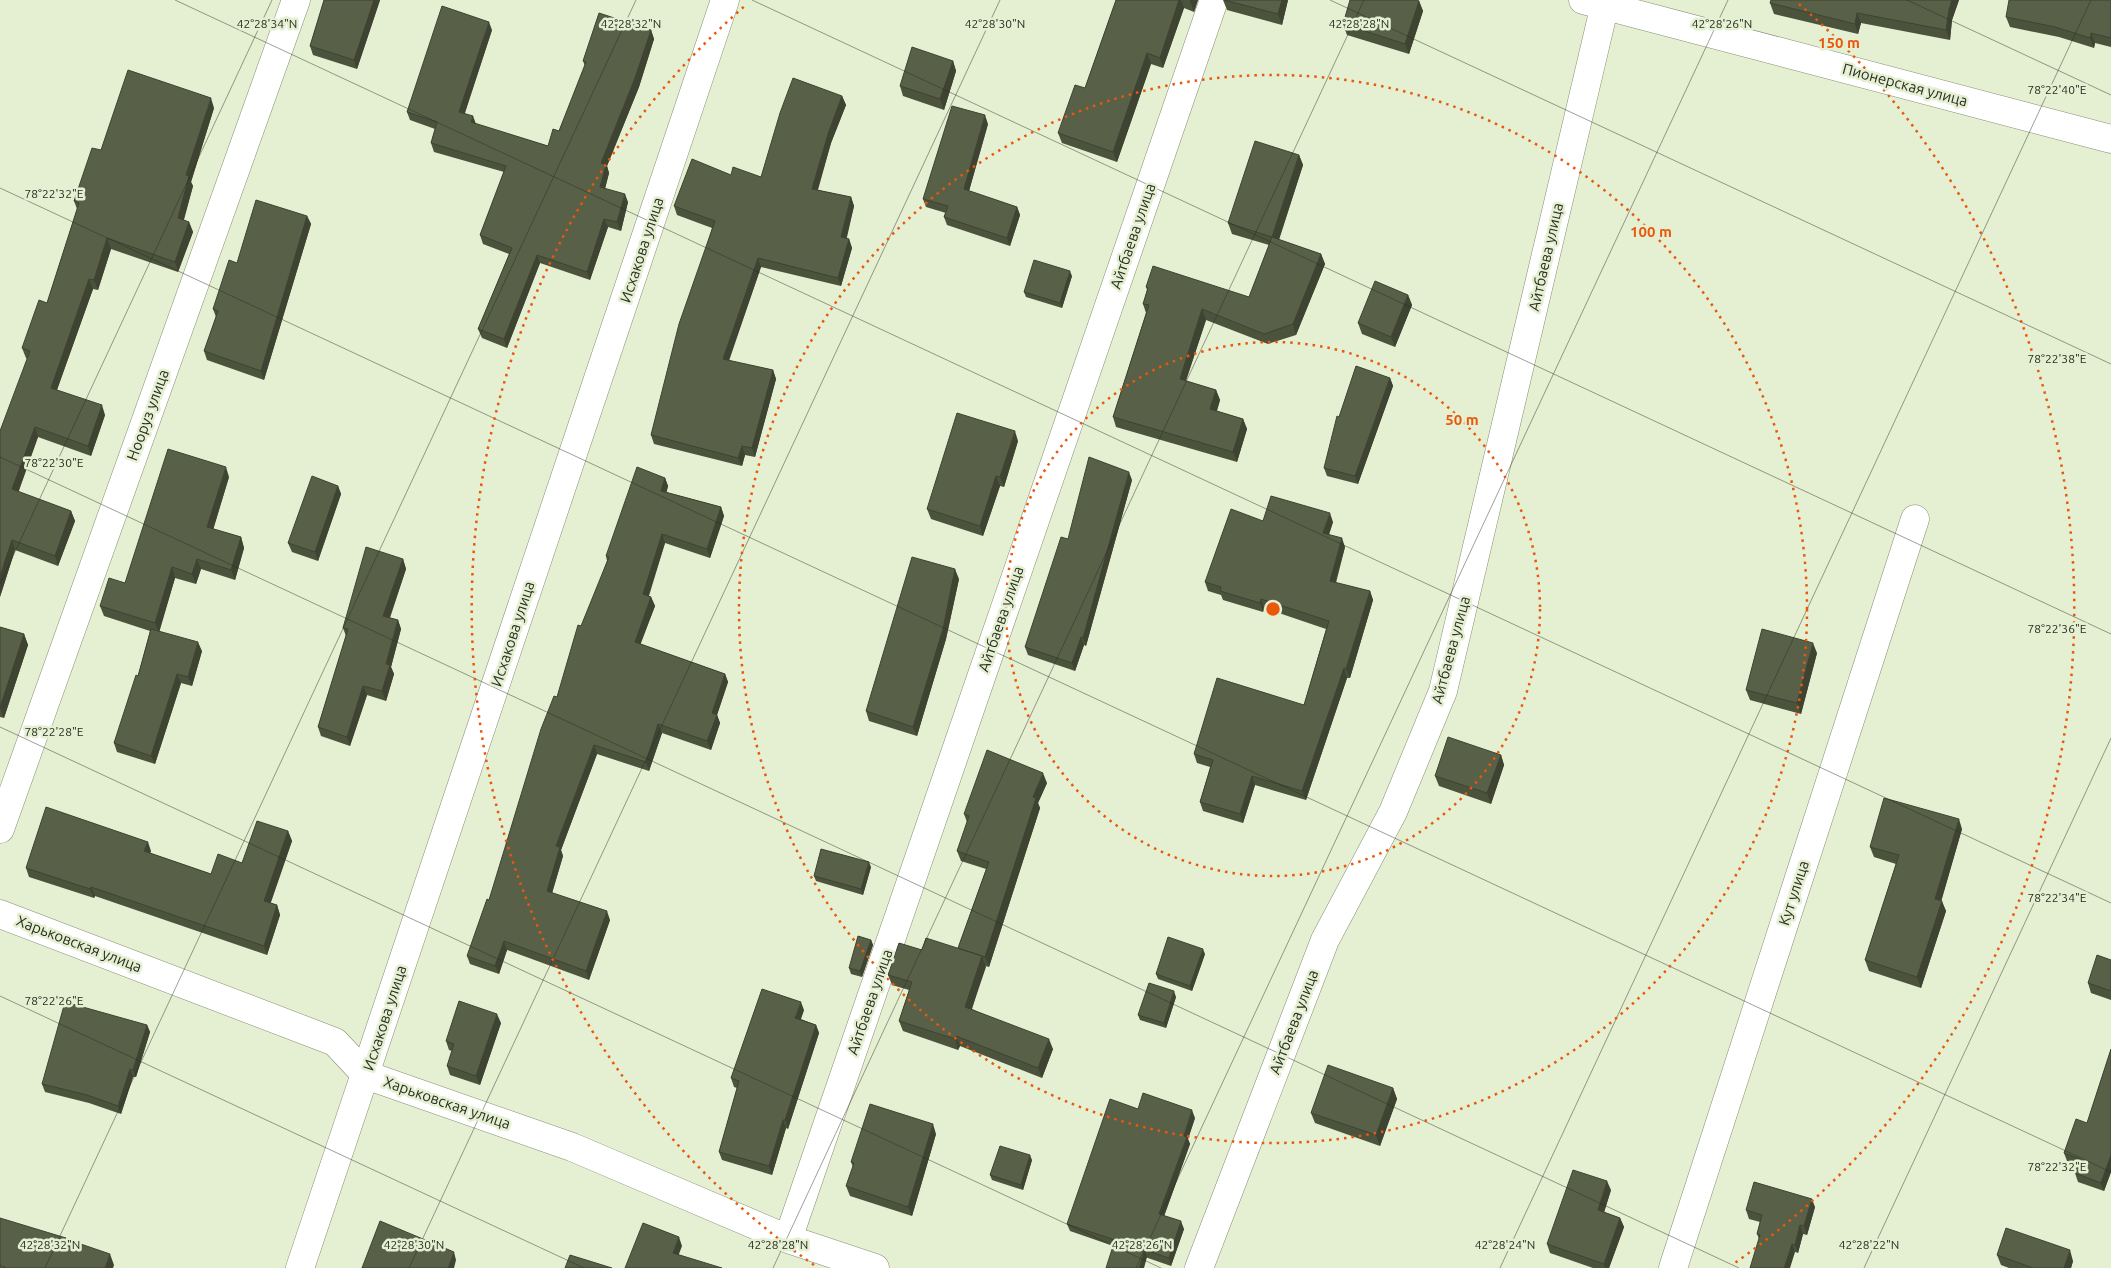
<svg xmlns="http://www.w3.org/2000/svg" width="2111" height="1268" font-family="Ubuntu,sans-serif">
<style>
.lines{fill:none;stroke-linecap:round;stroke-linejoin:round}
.minor-casing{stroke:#858f73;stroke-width:29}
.minor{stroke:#fff;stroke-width:28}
.wall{fill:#4c533d}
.shaded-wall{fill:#3e4332}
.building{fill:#586047;stroke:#3e4332}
.ticks{fill:none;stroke:#292d22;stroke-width:1;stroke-opacity:0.45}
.ring{fill:none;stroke:#e8590c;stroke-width:2.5;stroke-dasharray:2.5 5}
.labels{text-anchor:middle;stroke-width:5;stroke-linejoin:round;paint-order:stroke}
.street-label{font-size:15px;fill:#292d22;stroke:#e5efd1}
.ticks-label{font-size:12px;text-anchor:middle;fill:#292d22;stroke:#e5efd1;stroke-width:5;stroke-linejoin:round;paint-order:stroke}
.centre{fill:#e8590c;stroke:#e5efd1;stroke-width:2.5}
.ring-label{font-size:15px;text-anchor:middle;font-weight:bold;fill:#e8590c;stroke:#e5efd1;stroke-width:5;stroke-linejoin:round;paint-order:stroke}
</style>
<rect width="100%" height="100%" fill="#e5efd1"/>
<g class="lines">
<defs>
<path id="minor" d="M1583 0 2111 139
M0 829 296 0
M0 914 335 1042 366 1075 572 1147 788 1239 875 1268
M788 1239 1214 0
M300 1268 725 0
M1199 1268 1325 940 1393 812 1443 691 1606 0
M1673 1268 1915 519"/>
</defs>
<use href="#minor" class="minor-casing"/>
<use href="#minor" class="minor"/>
</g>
<path class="wall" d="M324 0H380L357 69 313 55 310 46Z
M1116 0H1198L1194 12 1184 8 1163 68 1151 64 1117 162 1062 143 1058 133 1085 88Z
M1223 0H1288L1282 25 1227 10Z
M1771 0H1959L1952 20 1950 40 1861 23 1858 34 1774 14 1770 3Z
M2111 0V47L2095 43 2094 48 2059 37 2010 27 2006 17Z
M1419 1 1423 11 1409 54 1347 35 1343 24Z
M492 30 465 113 476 124 548 146 559 131 585 66 583 61 651 30 654 39 639 87 607 166 609 173 605 189 628 202 621 231 608 227 590 280 540 263 507 348 482 338 478 329 509 254 483 244 480 235 504 172 434 152 431 143 435 129 410 120 407 112Z
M953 61 956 71 944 110 903 96 900 86Z
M842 96 846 105 831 143 818 190 851 197 854 206 846 238 849 239 852 248 841 286 761 267 729 361 773 370 776 379 755 457 745 455 742 466 654 444 651 435 712 228 677 215 674 206 731 175 761 177Z
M214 108 191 182 193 186 184 220 189 222 193 232 178 272 111 249 98 290 93 289 57 390 105 415 91 456 38 437 18 492 71 511 75 521 58 566 15 550 0 597 27 359 26 358 22 348 47 303 77 209 74 201 101 150Z
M988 124 969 191 1017 207 1020 215 1010 246 947 225 944 217 946 213 926 207 923 199Z
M1299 155 1303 165 1279 240 1321 254 1325 264 1296 335 1268 344 1206 320 1186 381 1216 390 1220 400 1217 411 1243 419 1247 429 1237 462 1116 427 1113 417 1146 313 1143 304 1147 290 1146 287 1249 297 1269 245 1232 234 1228 223Z
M307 216 311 224 264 380 207 360 204 351 216 317 213 309Z
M1072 276 1062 308 1026 297 1024 292Z
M1408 295 1412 305 1395 347 1362 334 1358 323Z
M1390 378 1393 386 1358 484 1327 476 1324 468 1339 417Z
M1018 441 1004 487 1000 486 983 536 931 519 927 509Z
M229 477 213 529 241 537 244 548 235 580 201 569 196 584 175 578 159 631 202 651 192 686 181 683 155 764 117 752 114 743 138 676 150 631 104 616 100 606 125 583Z
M665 478 668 486 666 492 721 507 724 516 710 558 665 543 649 596 651 597 655 606 640 644 725 674 728 682 717 715 720 723 711 750 662 733 649 771 597 754 561 850 563 856 552 893 610 920 589 980 507 950 499 974 470 964 467 956 489 900 557 697 607 561 606 556Z
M1132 480 1086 646 1084 645 1075 671 1028 655 1025 647 1068 539Z
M338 486 341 494 318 561 292 552 288 543Z
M1263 521 1333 522 1329 535 1345 547 1336 583 1370 591 1373 600 1350 678H1347L1306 800 1255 785 1243 823 1203 811 1200 802 1210 767 1197 763 1194 754 1304 705 1326 629 1264 608 1263 612 1223 600 1221 595 1208 591 1205 582Z
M403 559 406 569 390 618 398 620 401 629 391 667 394 674 386 701 367 695 350 746 321 736 318 727 346 636 343 628Z
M959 579 946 639 917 736 869 721 866 711Z
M0 627 24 634 28 645 4 718 0 717Z
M1817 653 1801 714 1750 700 1746 690Z
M1501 755 1504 765 1491 804 1439 786 1435 776Z
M1047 783 1038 803 1040 808 989 967 985 966 972 1009 1053 1049 1042 1078 960 1046 958 1050 903 1031 899 1021 909 990 892 985 888 975 922 950 958 949V948L986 869 961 861 957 851 967 822 964 814Z
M1962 829 1941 901 1946 911 1921 988 1869 971 1865 960 1896 864 1874 857 1870 847Z
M288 831 292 841 270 903 277 905 280 915 267 955 95 896 94 898 29 877 26 868 151 851 150 853 211 874 242 863Z
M871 867 863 895 816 881 814 876Z
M871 940 873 945 862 977 851 974 849 968Z
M1205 954 1192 991 1158 979 1156 974Z
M2111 960V1000L2091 993 2088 983Z
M1176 997 1166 1028 1140 1020 1138 1015Z
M804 1010 801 1019 816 1025 819 1033 788 1129 786 1128 772 1175 722 1160 719 1152 737 1088 734 1087 731 1078Z
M501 1023 480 1085 450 1075 447 1066 452 1051 449 1050 446 1041Z
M147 1025 150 1032 136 1077H133L121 1114 89 1103 45 1092 42 1084Z
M2111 1049V1172L2104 1191 2078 1182 2075 1173 2078 1165 2067 1161 2064 1153 2087 1123Z
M1393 1088 1397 1099 1380 1146 1315 1123 1311 1113Z
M1195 1118 1188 1139 1190 1144 1164 1216 1184 1229 1171 1266 1070 1231 1067 1224Z
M936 1134 912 1216 850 1196 846 1186 853 1167 851 1162Z
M1032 1160 1023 1190 992 1180 990 1175Z
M1611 1190 1604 1212 1620 1218 1624 1227 1609 1268H1593L1550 1253 1547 1244Z
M1815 1207 1807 1235 1803 1234 1798 1253 1759 1239 1757 1234 1760 1222 1749 1219 1746 1210Z
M1997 1255 2073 1261 2071 1268H2009L2001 1265Z"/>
<path class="shaded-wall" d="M374 0H380L357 69 354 60Z
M1179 0H1181L1184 8 1163 68 1160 58Z
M1190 0H1198L1194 12 1190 1Z
M1282 0H1288L1282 25 1278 14Z
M1952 0H1959L1952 20 1950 40 1946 30 1949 10Z
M1419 1 1423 11 1409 54 1405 44Z
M1857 13 1861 23 1858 34 1855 24Z
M489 22 492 30 462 121 459 112Z
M651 30 654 39 639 87 607 166 609 173 603 196 600 187 601 163Z
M2091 33 2095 43 2094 48 2090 38Z
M1147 53 1151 64 1117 162 1113 152Z
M953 61 956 71 944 110 940 99Z
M842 96 846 105 831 143 815 198 812 189 828 134Z
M211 98 214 108 191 182 193 186 181 228 178 218 186 175Z
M985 115 988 124 967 198 964 189Z
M473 116 476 124 471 122Z
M1299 155 1303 165 1276 248 1272 237Z
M625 194 628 202 621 231 617 222Z
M851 197 854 206 845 246 841 237Z
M1017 207 1020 215 1010 246 1007 238Z
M307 216 311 224 264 380 261 371Z
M604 219 608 227 590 280 587 272Z
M189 222 193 232 178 272 175 262Z
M107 238 111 249 98 290 94 280Z
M849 239 852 248 841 286 838 278Z
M1321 254 1325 264 1296 335 1293 324Z
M537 255 540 263 507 348 504 339Z
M758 258 761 267 726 368 723 359Z
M1070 271 1072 276 1062 308 1060 303Z
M89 279 93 289 54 398 51 388Z
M1408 295 1412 305 1395 347 1391 337Z
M1202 309 1206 320 1183 389 1180 379Z
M773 370 776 379 755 457 752 448Z
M1390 378 1393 386 1358 484 1355 476Z
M1216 390 1220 400 1214 419 1210 409Z
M102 405 105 415 91 456 88 446Z
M1243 419 1247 429 1237 462 1233 452Z
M35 427 38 437 16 499 12 489Z
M1015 431 1018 441 1004 487 1000 477Z
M742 446 745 455 742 466 738 458Z
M226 467 229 477 211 537 207 527Z
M1129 472 1132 480 1086 646 1083 638Z
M996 476 1000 486 983 536 980 526Z
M665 478 668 486 665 500 661 491Z
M338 486 341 494 318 561 315 552Z
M721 507 724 516 710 558 707 549Z
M71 511 75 521 58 566 55 556Z
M1330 513 1333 522 1326 542 1323 533Z
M662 534 665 543 646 603 643 594Z
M241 537 244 548 235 580 231 570Z
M1342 538 1345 547 1333 590 1330 581Z
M12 540 15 550 0 597V576Z
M197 559 201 569 196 584 192 574Z
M403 559 406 569 387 625 383 616Z
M172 567 175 578 159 633 155 623Z
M955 569 959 579 946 639 917 736 913 727Z
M1370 591 1373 600 1350 678 1346 669Z
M651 597 655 606 638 651 635 642Z
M1261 599 1264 608 1263 612 1260 603Z
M398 620 401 629 391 667 394 674 386 701 382 691 386 664Z
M24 634 28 645 4 718 0 708Z
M1081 637 1084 645 1075 671 1072 663Z
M198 642 202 651 192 686 188 677Z
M1813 643 1817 653 1801 714 1797 703Z
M1344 668 1347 678 1306 800 1302 791Z
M177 674 181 683 155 764 151 756Z
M725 674 728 682 717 715 720 723 711 750 707 741 712 713Z
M363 686 367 695 350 746 347 737Z
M658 724 662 733 649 771 646 762Z
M594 745 597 754 561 850 563 856 550 900 547 891 556 846Z
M1501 755 1504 765 1491 804 1487 793Z
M1043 773 1047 783 1038 803 1040 808 989 967 985 957 1033 797Z
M1252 776 1255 785 1243 823 1240 814Z
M1959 819 1962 829 1939 909 1935 899Z
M288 831 292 841 268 911 264 901Z
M148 842 151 851 147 861 144 851Z
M869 862 871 867 863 895 861 889Z
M91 887 95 896 94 898 90 889Z
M1942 901 1946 911 1921 988 1917 977Z
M277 905 280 915 267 955 264 946Z
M607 911 610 920 589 980 586 971Z
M871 940 873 945 862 977 860 971Z
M504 941 507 950 499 974 495 966Z
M1203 949 1205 954 1192 991 1190 986Z
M982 956 986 967 969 1017 965 1007Z
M1174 991 1176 997 1166 1028 1164 1023Z
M801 1002 804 1010 798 1026 795 1018Z
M497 1014 501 1023 480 1085 476 1076Z
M147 1025 150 1032 136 1077 133 1070Z
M816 1025 819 1033 788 1129 785 1120Z
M956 1036 960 1046 958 1050 955 1039Z
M1049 1039 1053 1049 1042 1078 1038 1068Z
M130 1069 133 1077 121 1114 118 1106Z
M1393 1088 1397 1099 1380 1146 1376 1135Z
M1192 1110 1195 1118 1188 1139 1190 1144 1162 1222 1159 1214 1184 1136Z
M783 1120 786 1128 772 1175 769 1166Z
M933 1124 936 1134 912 1216 908 1207Z
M1030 1155 1032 1160 1023 1190 1021 1185Z
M2111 1155V1172L2104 1191 2101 1183Z
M1607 1181 1611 1190 1602 1219 1598 1210Z
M1812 1199 1815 1207 1807 1235 1804 1226Z
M1620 1218 1624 1227 1609 1268H1605L1604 1264Z
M1181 1221 1184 1229 1171 1266 1169 1258Z
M1800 1225 1803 1234 1798 1253 1795 1245Z
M679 1237 682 1246 676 1262 673 1253Z
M1792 1244 1795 1252 1790 1268H1784Z
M1145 1250 1147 1257 1144 1268H1139Z
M2070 1250 2073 1261 2071 1268H2064Z
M454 1252 456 1260 454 1268H448Z
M110 1254 114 1265 113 1268H105Z"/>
<path class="building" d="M324 0H374L354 60 310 46Z
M1116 0H1179L1160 58 1147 53 1113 152 1058 133 1075 85 1085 88Z
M1224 0H1282L1278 14Z
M1350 0H1417L1419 1 1405 44 1343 24Z
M1771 0H1952L1949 10 1946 30 1857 13 1855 24 1770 3Z
M2009 0H2111V38L2091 33 2090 38 2055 27 2006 17Z
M442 6 489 22 459 112 473 116 471 122 548 146 553 129 559 131 586 62 583 61 599 13 651 30 635 78 601 163 606 165 600 187 625 194 617 222 604 219 587 272 537 255 504 339 478 329 512 248 480 235 506 166 431 143 437 122 407 112Z
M912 47 953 61 940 99 900 86Z
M128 70 211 98 186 175 189 176 178 218 189 222 175 262 107 238 94 280 89 279 51 388 102 405 88 446 35 427 12 489 71 511 55 556 12 540 0 576V431L30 351 22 348 39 300 47 303 79 203 74 201 92 148 101 150Z
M793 78 842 96 828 134 812 189 851 197 841 237 849 239 838 278 758 258 723 359 773 370 752 448 742 446 738 458 651 435 679 324 715 221 674 206 692 159 731 175 733 167 761 177 780 113Z
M952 106 985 115 964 189 1017 207 1007 238 944 217 948 206 923 199Z
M1255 141 1299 155 1272 237 1228 223Z
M256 200 307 216 261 371 204 351 218 311 213 309 229 260 237 263Z
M1272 237 1321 254 1293 324 1264 334 1202 309 1180 379 1216 390 1210 409 1243 419 1233 452 1113 417 1149 305 1143 304 1148 288 1146 287 1153 266 1249 297Z
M1034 260 1070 271 1060 303 1024 292Z
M1375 281 1408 295 1391 337 1358 323Z
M1356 366 1390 378 1355 476 1324 468 1337 416 1339 417Z
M957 413 1015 431 1000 477 996 476 980 526 927 509Z
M168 449 226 467 207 527 241 537 231 570 197 559 192 574 172 567 155 623 100 606 109 578 125 583Z
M1089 457 1129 472 1083 638 1081 637 1072 663 1025 647 1061 537 1068 539Z
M637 467 665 478 661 491 721 507 707 549 662 534 643 594 651 597 635 642 725 674 712 713 717 715 707 741 658 724 646 762 594 745 556 846 560 847 547 891 607 911 586 971 504 941 495 966 467 956 487 899 489 900 541 729 554 696 557 697 578 625 581 626 609 557 606 556Z
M312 476 338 486 315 552 288 543Z
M1271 496 1330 513 1323 533 1342 538 1330 581 1370 591 1346 669 1344 668 1302 791 1252 776 1240 814 1200 802 1213 760 1194 754 1217 678 1304 705 1329 621 1261 599 1260 603 1220 591 1221 587 1205 582 1231 509 1263 521Z
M366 547 403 559 383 616 398 620 386 664 390 665 382 691 363 686 347 737 318 727 348 629 343 628Z
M912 557 955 569 943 629 913 727 866 711Z
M0 627 24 634 0 708Z
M151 629 198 642 188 677 177 674 151 756 114 743 136 675 138 676Z
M1762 629 1813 643 1797 703 1746 690Z
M1448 737 1501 755 1487 793 1435 776Z
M987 750 1043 773 1033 797 1036 798 985 957 958 948 989 862 957 851 969 816 964 814Z
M1884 798 1959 819 1935 899 1942 901 1917 977 1865 960 1899 855 1870 847Z
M46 807 148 842 144 851 211 874 218 854 242 863 257 821 288 831 264 901 277 905 264 946 91 887 90 889 26 868Z
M821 849 869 862 861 889 814 876Z
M858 936 871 940 860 971 849 968Z
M1168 937 1203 949 1190 986 1156 974Z
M926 938 982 956 965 1007 1049 1039 1038 1068 956 1036 955 1039 899 1021 912 982 888 975 899 943 922 950Z
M2097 955 2111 960V991L2088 983Z
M1149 983 1174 991 1164 1023 1138 1015Z
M762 989 801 1002 795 1018 816 1025 785 1120H783L769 1166 719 1152 739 1081 731 1078Z
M459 1001 497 1014 476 1076 447 1066 454 1044 446 1041Z
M65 1002 147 1025 133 1070 130 1069 118 1106 87 1095 42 1084Z
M2111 1049V1155L2101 1183 2075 1173 2080 1159 2064 1153 2076 1119 2087 1123Z
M1328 1065 1393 1088 1376 1135 1311 1113Z
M1143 1093 1192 1110 1184 1136 1187 1137 1159 1214 1181 1221 1169 1258 1145 1250 1139 1268H1106L1115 1240 1067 1224 1110 1099 1138 1109Z
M870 1104 933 1124 908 1207 846 1186 854 1163 851 1162Z
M1000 1146 1030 1155 1021 1185 990 1175Z
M1573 1170 1607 1181 1598 1210 1620 1218 1604 1264 1547 1244Z
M1754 1182 1812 1199 1804 1226 1800 1225 1795 1245 1792 1244 1784 1268H1750L1760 1235 1757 1234 1762 1215 1746 1210Z
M0 1218 66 1238V1239L110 1254 105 1268H0Z
M380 1221 454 1252 448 1268H362Z
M643 1223 679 1237 673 1253 722 1268H625Z
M2006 1228 2070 1250 2064 1268H2033L1997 1255Z
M570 1255 612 1268H565Z"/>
<path class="ticks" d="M175 0 2111 903M752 0 2111 634M1330 0 2111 364M1907 0 2111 95M0 188 2111 1172M0 457 1739 1268M0 584 272 0M0 727 1161 1268M0 996 584 1268M0 1265 6 1268M45 1268 636 0M409 1268 1000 0M773 1268 1364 0M1136 1268 1728 0M1500 1268 2091 0M1864 1268 2111 738"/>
<g class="ring">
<circle cx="1273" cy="609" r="267"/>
<circle cx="1273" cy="609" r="534"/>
<path d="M814 1265A801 801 0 0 1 747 4M1799 4A801 801 0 0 1 1732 1265"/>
</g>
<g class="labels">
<g class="street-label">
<text transform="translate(1905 85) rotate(15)" y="5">Пионерская улица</text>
<text transform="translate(1133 236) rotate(-71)" y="5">Айтбаева улица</text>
<text transform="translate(642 250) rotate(-72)" y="5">Исхакова улица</text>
<text transform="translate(1546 257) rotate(-77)" y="5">Айтбаева улица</text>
<text transform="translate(148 415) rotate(-70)" y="5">Нооруз улица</text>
<text transform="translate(1001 619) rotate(-71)" y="5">Айтбаева улица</text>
<text transform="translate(513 634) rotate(-72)" y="5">Исхакова улица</text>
<text transform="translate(1451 650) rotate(-75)" y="5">Айтбаева улица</text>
<text transform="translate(1794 893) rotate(-72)" y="5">Кут улица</text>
<text transform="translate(79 944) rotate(21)" y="5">Харьковская улица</text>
<text transform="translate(870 1002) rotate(-71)" y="5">Айтбаева улица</text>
<text transform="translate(385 1018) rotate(-72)" y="5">Исхакова улица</text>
<text transform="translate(1294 1022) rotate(-69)" y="5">Айтбаева улица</text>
<text transform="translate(447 1103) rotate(19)" y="5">Харьковская улица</text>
</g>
</g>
<g class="ticks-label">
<text x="267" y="28">42°28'34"N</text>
<text x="631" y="28">42°28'32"N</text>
<text x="995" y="28">42°28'30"N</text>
<text x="1359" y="28">42°28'28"N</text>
<text x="1722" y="28">42°28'26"N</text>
<text x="2057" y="94">78°22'40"E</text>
<text x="54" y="198">78°22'32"E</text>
<text x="2057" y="363">78°22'38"E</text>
<text x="54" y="467">78°22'30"E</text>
<text x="2057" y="633">78°22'36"E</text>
<text x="54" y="736">78°22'28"E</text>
<text x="2057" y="902">78°22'34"E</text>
<text x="54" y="1005">78°22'26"E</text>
<text x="2057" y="1171">78°22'32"E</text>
<text x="50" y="1249">42°28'32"N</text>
<text x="414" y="1249">42°28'30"N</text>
<text x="778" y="1249">42°28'28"N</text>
<text x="1142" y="1249">42°28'26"N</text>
<text x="1505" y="1249">42°28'24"N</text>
<text x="1869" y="1249">42°28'22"N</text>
</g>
<circle cx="1273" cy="609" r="8" class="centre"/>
<g class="ring-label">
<text x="1839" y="48">150 m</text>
<text x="1651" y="237">100 m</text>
<text x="1462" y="425">50 m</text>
</g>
</svg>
